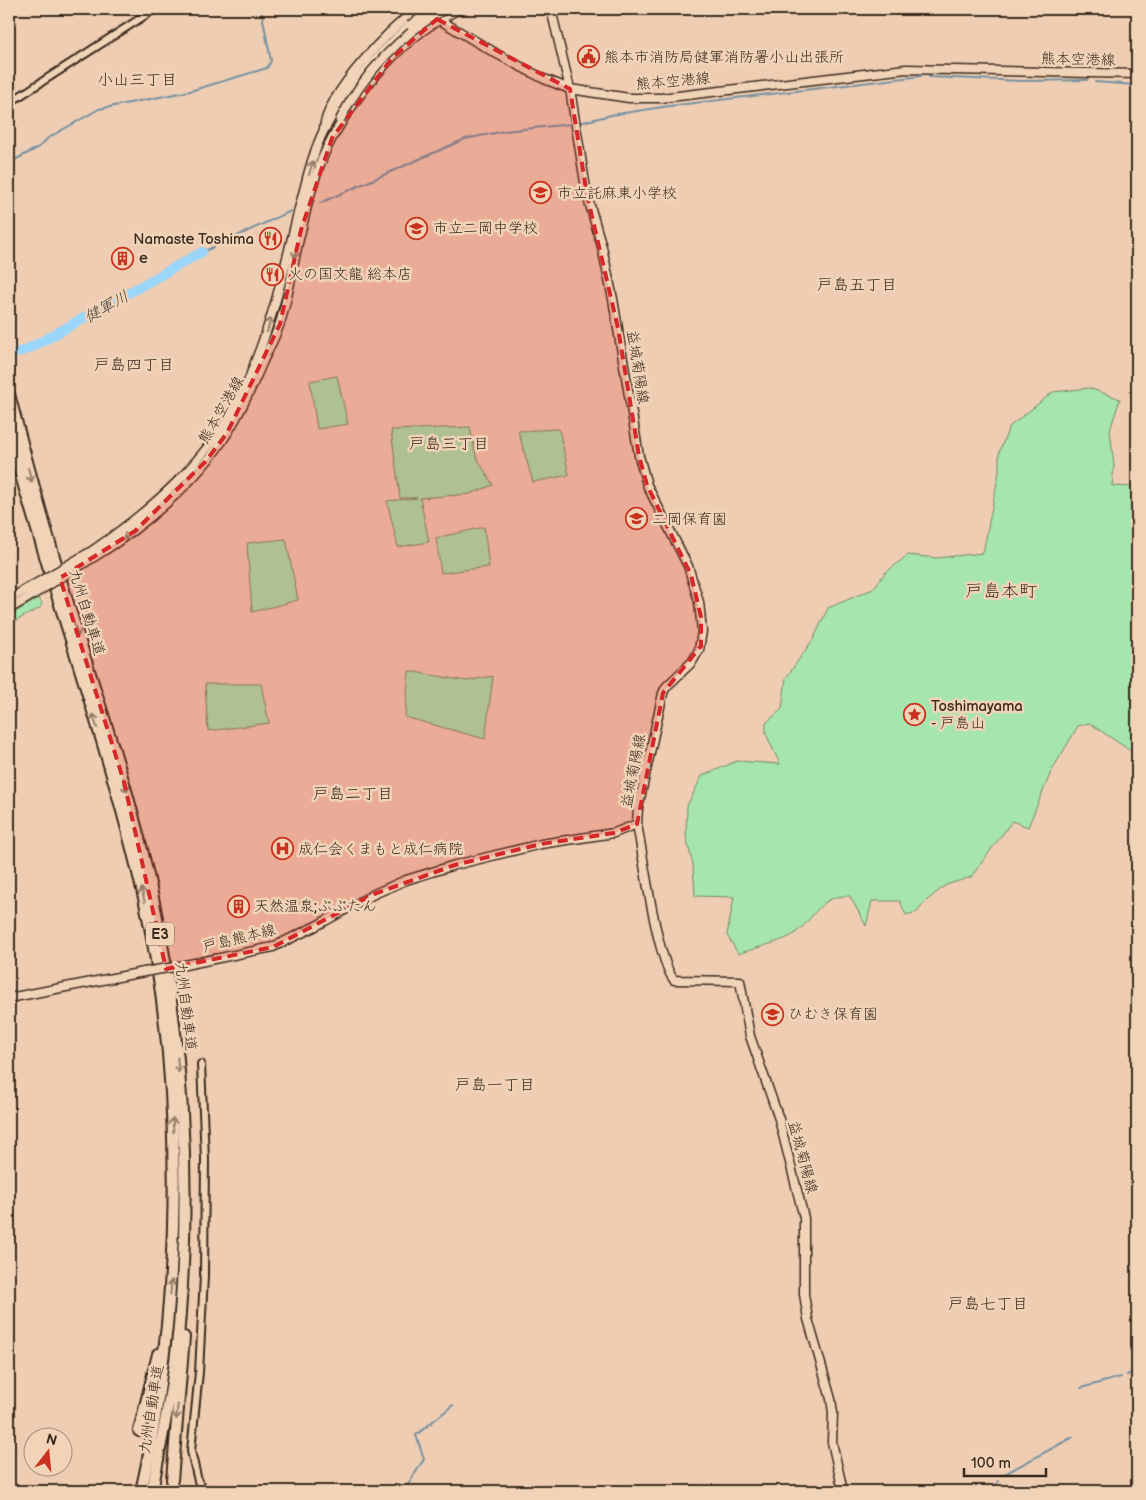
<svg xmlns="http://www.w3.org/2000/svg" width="1146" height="1500" font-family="'Balsamiq Sans','Klee One',sans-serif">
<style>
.green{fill:#a6e6ae;stroke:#708866}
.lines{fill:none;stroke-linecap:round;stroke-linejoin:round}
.stream{stroke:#7491a2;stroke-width:2}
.river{stroke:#9ad5fa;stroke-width:10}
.tertiary-casing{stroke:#3b2a1e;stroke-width:10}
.secondary-casing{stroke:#3b2a1e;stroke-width:11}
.motorway-casing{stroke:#3b2a1e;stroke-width:14}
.tertiary{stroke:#f1d4b8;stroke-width:6}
.secondary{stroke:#f1d4b8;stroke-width:8}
.motorway{stroke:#f1d4b8;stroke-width:10}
.secondary-bridge-casing{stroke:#3b2a1e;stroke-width:11;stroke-linecap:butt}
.secondary-bridge{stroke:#f1d4b8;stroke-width:8}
.oneway{stroke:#967f6b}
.marked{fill:#d62828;fill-opacity:0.2;stroke:#d62828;stroke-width:4;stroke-dasharray:10 6;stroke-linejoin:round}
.labels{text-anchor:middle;stroke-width:5;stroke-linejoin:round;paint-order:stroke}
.shield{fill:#f1d4b8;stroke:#725d4c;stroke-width:1}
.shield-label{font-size:14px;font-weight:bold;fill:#3b2a1e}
.poi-label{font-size:15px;fill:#3b2a1e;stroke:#f1d4b8;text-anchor:start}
.street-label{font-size:15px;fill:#3b2a1e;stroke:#f1d4b8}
.neighbourhood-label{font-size:16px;fill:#3b2a1e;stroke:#f1d4b8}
.water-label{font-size:16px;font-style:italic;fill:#49443f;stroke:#f1d4b8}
.quarter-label{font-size:18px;fill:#3b2a1e;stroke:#f1d4b8}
</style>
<rect width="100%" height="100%" fill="#efcdb2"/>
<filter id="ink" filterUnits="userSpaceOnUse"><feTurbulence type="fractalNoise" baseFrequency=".02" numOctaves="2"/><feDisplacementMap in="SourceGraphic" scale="10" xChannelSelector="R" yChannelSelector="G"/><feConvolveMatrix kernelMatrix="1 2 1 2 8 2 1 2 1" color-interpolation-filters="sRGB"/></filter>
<g filter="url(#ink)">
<path class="green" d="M337 376 348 424 317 429 310 381Z
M1089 388 1120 399 1110 430 1114 466 1112 486 1137 487V755L1089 723 1078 726 1051 772 1028 827 1012 821 971 877 946 885 926 901 917 912 906 915 900 901H872L866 926 850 896C819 894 815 919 794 934 785 941 751 949 738 954L727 935 734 897 695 896 693 865 686 836 687 806 702 776 737 761 780 764 766 734V723L782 709 786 678 814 638 828 608 873 589 885 573 908 555 936 558 983 553 999 472V453L1009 427 1053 392Z
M470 427 476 456 493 485 470 494 420 498 429 542 398 547 387 501 417 498H400L391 430Z
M559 429 569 475 533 482 518 431Z
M484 527 489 567 441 573 436 538Z
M286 539 298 600 252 612 247 543Z
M39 598 42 604 40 608 9 624V616Z
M409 671 466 681 493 676 485 739 405 717Z
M205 684H261L269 723 208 731Z"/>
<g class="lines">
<path class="stream" d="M929 77 1022 81 1087 80
M1095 82 1137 85
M579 123 611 115 669 106 921 76
M9 163 39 147 48 138 99 109 190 91 267 68 271 61 261 9
M320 203 465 139 505 131 571 124
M207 250 291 211
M1127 1375 1137 1370
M1081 1388 1121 1377
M1003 1475 1073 1437
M404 1491 424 1459 416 1435 453 1405
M983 1491 994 1487 998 1481"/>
<path class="river" d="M9 355 28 349 50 337 202 252"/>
<defs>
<path id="tertiary" d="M9 103 155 9
M201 1064 205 1159 204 1276 199 1372 191 1451 198 1481 201 1486 211 1491"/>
<path id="secondary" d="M421 9 497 54 544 79 570 89 629 98H661L906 69 1137 74
M551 9 570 89 587 195 602 247 613 299 639 456 647 485 688 566 699 602 702 631 699 650 692 662 666 687 663 693 638 808 637 824C643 855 657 960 674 980L740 981 750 1036 779 1119 804 1218V1294L808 1319 831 1399 833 1413 832 1442 843 1491
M324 128C328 92 388 31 417 9
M92 551C155 507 203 465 241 397 247 387 251 374 255 362 275 313 286 261 299 209 306 183 312 154 324 130 346 89 376 56 410 25
M94 557C142 528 199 480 228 432 242 409 253 385 263 361 269 348 276 336 280 323 290 293 293 261 301 231 308 201 317 165 332 138 361 87 405 33 460 9
M9 600 18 594
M9 609 21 602
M180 966 273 947 316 926 374 894 406 880 455 865 541 844 614 833 637 824
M9 998 144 972"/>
<path id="motorway" d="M9 394C27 463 46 532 67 600 97 699 132 796 153 898 182 1034 191 1175 180 1313 176 1373 163 1432 152 1491
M9 433C51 588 108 741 144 898 175 1038 180 1182 167 1325 161 1381 154 1437 141 1491
M139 1431 158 1354
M172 1480 184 1337"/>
</defs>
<use href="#tertiary" class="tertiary-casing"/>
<use href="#secondary" class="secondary-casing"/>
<use href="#motorway" class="motorway-casing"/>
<use href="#tertiary" class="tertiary"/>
<use href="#secondary" class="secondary"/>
<use href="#motorway" class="motorway"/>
<defs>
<path id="secondary-bridge" d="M410 25 434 9
M340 120C362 75 402 33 445 9
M18 594 92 551
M21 602 94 557
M144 972 180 966"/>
</defs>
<use href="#secondary-bridge" class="secondary-bridge-casing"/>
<use href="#secondary-bridge" class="secondary-bridge"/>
</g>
<defs><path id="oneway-shaft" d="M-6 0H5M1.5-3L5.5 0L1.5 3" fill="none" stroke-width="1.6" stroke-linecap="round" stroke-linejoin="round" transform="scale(1.25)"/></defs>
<g class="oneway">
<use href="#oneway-shaft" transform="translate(311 168) rotate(-73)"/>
<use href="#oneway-shaft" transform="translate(296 251) rotate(102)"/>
<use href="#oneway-shaft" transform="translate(269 325) rotate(-74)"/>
<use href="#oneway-shaft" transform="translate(30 475) rotate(75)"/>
<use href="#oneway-shaft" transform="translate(129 535) rotate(143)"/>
<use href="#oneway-shaft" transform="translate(76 630) rotate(72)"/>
<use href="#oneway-shaft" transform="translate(95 721) rotate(-107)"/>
<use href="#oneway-shaft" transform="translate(125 785) rotate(74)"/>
<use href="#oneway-shaft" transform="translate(143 895) rotate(-103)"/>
<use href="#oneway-shaft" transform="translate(178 1065) rotate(85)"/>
<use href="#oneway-shaft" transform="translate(173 1125) rotate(-93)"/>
<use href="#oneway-shaft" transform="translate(171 1287) rotate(-85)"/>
<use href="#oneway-shaft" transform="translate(177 1412) rotate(96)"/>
</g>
</g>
<path class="marked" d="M437 19 570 89 587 195 618 328 639 456 647 485 691 575 701 617V646L663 693 637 824 614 833 541 844 455 865 374 894 273 947 166 969 124 782 60 578 135 531 205 462 227 433 280 324 301 230 332 138 392 58Z"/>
<defs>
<symbol id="civic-ring" viewBox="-11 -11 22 22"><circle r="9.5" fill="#f1d4b8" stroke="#c8321e" stroke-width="1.5"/><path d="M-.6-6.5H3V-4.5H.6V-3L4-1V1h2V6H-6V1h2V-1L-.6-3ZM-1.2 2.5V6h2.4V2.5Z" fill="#c8321e"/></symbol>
<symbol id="school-ring" viewBox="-11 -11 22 22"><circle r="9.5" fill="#f1d4b8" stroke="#c8321e" stroke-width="1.5"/><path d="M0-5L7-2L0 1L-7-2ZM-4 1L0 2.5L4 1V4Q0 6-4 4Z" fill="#c8321e"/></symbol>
<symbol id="restaurant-ring" viewBox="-11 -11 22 22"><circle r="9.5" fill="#f1d4b8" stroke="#c8321e" stroke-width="1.5"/><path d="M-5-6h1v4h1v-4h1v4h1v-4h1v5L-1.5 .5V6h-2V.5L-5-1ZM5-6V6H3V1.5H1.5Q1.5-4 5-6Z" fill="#c8321e"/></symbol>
<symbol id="building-ring" viewBox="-11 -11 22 22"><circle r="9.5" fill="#f1d4b8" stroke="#c8321e" stroke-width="1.5"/><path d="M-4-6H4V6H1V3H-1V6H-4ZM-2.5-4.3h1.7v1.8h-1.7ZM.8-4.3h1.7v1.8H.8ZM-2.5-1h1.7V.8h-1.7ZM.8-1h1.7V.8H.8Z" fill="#c8321e"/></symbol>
<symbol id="sight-ring" viewBox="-11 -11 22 22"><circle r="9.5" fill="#f1d4b8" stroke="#c8321e" stroke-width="1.5"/><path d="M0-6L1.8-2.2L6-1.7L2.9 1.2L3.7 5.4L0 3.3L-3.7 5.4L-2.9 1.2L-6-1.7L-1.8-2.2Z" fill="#c8321e"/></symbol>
<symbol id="hospital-ring" viewBox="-11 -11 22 22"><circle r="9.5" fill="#f1d4b8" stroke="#c8321e" stroke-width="1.5"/><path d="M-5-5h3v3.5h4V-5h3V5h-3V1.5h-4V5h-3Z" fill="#c8321e"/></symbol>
</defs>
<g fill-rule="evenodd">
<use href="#civic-ring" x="576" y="44" width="25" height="25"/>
<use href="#school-ring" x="528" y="180" width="25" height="25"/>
<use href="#school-ring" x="404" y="216" width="25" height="25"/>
<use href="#restaurant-ring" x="258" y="226" width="25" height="25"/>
<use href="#building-ring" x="110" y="246" width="25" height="25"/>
<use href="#restaurant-ring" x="260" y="262" width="25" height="25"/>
<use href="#school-ring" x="624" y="506" width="25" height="25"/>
<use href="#sight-ring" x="902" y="702" width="25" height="25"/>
<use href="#hospital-ring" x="270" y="836" width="25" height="25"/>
<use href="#building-ring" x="226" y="894" width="25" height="25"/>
<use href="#school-ring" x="760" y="1002" width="25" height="25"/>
</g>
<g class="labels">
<rect class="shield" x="146" y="922.5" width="28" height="23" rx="4"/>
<g class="shield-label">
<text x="160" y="939">E3</text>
</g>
<g class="poi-label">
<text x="604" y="62">熊本市消防局健軍消防署小山出張所</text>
<text x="557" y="198">市立託麻東小学校</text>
<text x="433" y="233">市立二岡中学校</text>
<text x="254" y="244" text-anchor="end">Namaste Toshima</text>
<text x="139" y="263">e</text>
<text x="288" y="279">火の国文龍 総本店</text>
<text x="652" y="524">二岡保育園</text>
<text x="931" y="711">Toshimayama<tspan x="931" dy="17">- 戸島山</tspan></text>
<text x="298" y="854">成仁会くまもと成仁病院</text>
<text x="254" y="911">天然温泉;ぶぶたん</text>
<text x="788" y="1019">ひむき保育園</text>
</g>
<g class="street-label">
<text transform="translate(1078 59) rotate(1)" y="5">熊本空港線</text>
<text transform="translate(673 81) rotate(-5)" y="5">熊本空港線</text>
<text transform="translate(638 367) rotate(81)" y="5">益城菊陽線</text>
<text transform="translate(221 410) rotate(-60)" y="5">熊本空港線</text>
<text transform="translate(87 612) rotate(73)" y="5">九州自動車道</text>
<text transform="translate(633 771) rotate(-79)" y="5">益城菊陽線</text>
<text transform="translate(239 938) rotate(-14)" y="5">戸島熊本線</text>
<text transform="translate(186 1006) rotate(83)" y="5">九州自動車道</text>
<text transform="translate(803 1157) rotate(75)" y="5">益城菊陽線</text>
<text transform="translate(151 1409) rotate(-81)" y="5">九州自動車道</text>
</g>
<g class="neighbourhood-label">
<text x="137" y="85">小山三丁目</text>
<text x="857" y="290">戸島五丁目</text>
<text x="134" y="370">戸島四丁目</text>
<text x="449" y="449">戸島三丁目</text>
<text x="353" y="799">戸島二丁目</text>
<text x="495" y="1090">戸島一丁目</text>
<text x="988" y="1309">戸島七丁目</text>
</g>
<g class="water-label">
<text transform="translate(106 306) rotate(-29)" y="6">健軍川</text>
</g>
<g class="quarter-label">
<text x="1001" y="597">戸島本町</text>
</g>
</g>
<rect width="1146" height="1500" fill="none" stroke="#f1d4b8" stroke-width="30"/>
<rect x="15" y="15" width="1116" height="1470" fill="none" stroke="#3b2a1e" stroke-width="2" filter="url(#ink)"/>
<g transform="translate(48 1452) rotate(16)"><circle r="24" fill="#f1d4b8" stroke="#a8907a"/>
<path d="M0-4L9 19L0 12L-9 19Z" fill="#c8321e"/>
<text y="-8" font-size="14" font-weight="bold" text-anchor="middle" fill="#3b2a1e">N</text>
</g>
<path d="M964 1468v8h82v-8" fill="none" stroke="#3b2a1e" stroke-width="2.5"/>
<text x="971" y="1468" font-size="15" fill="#3b2a1e" stroke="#f1d4b8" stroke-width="4" paint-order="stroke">100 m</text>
</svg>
